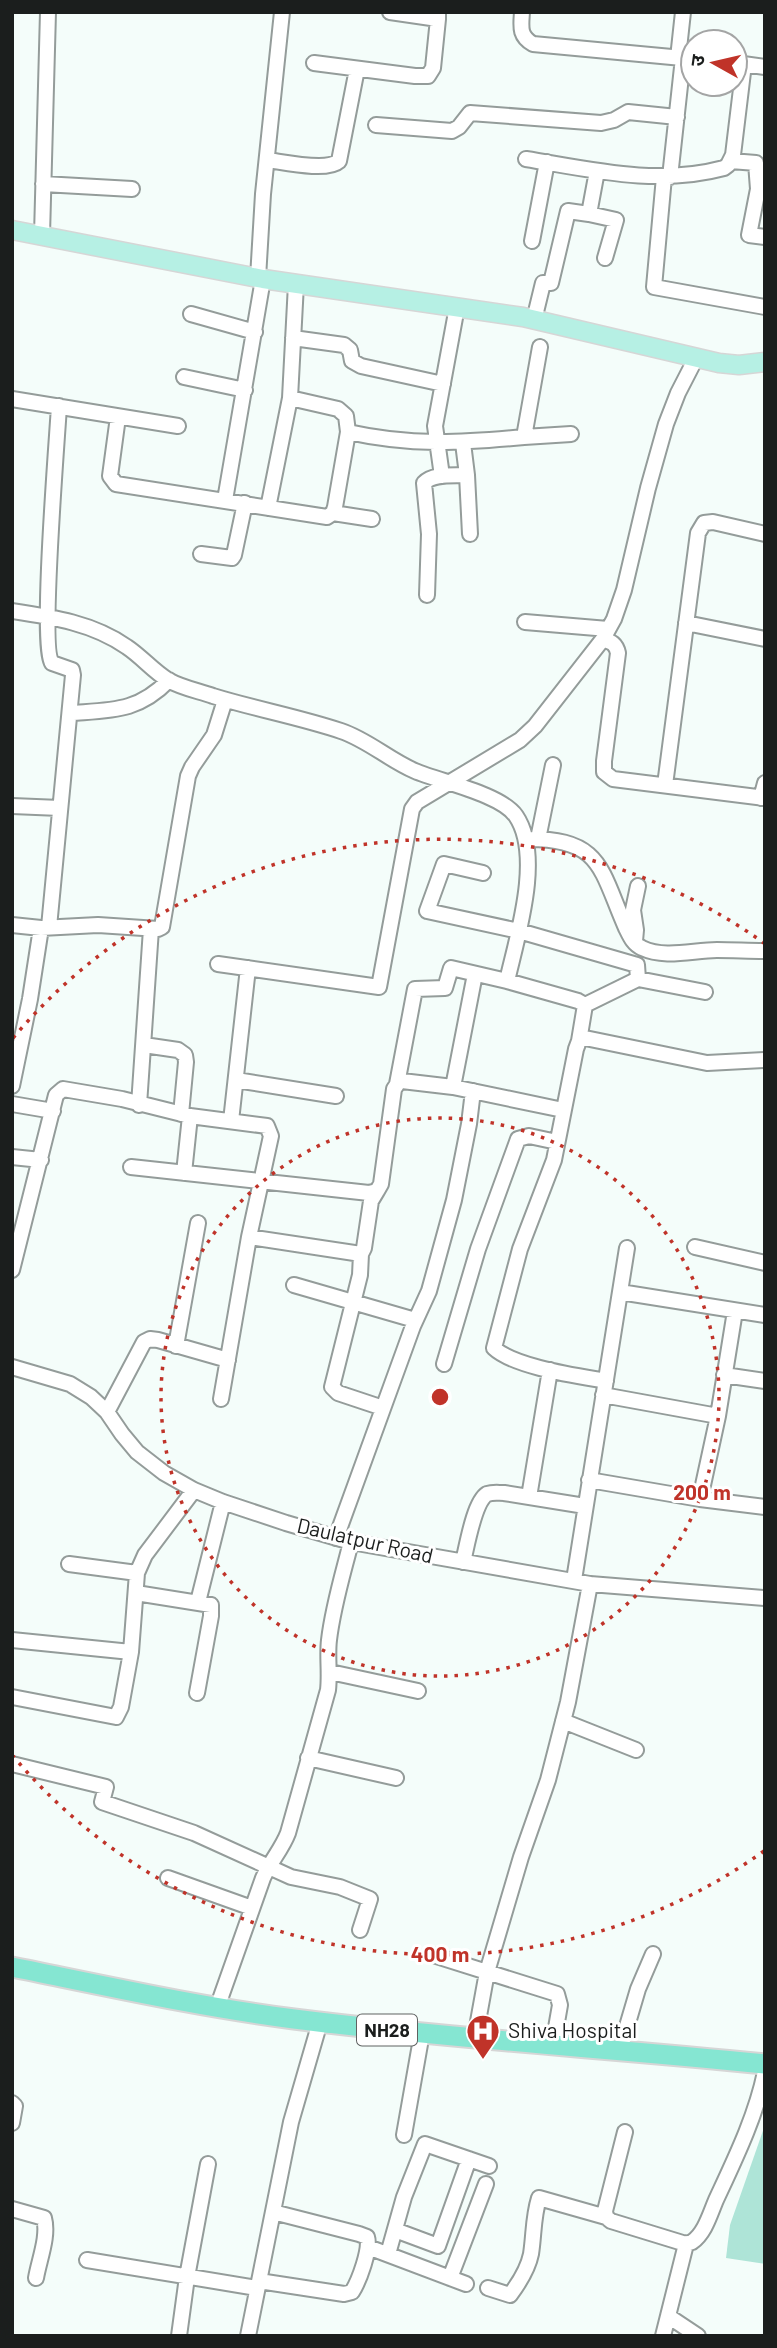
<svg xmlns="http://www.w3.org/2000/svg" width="777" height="2348" font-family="Barlow,'Noto Sans Devanagari',sans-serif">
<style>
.green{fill:#aee4d7}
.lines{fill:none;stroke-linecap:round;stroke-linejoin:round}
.minor-casing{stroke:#949c9a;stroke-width:18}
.major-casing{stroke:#d6d6d6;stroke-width:21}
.highway-casing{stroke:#d6d6d6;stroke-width:23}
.minor{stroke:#fff;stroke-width:14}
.major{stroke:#b6f0e4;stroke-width:18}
.highway{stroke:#85e6d2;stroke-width:19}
.ring{fill:none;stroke:#c03329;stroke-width:3.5;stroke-dasharray:3.5 7}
.labels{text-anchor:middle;stroke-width:6;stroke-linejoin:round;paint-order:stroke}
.shield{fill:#fff;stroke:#5f6261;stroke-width:2}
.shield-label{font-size:19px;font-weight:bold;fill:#1b1e1d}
.street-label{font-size:21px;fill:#1b1e1d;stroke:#fff}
.poi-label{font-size:21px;fill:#1b1e1d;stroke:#fff;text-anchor:start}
.centre{fill:#c03329;stroke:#fff;stroke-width:3.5}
.ring-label{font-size:21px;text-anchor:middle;font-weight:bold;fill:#c03329;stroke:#fff;stroke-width:6;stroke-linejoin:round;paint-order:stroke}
</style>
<rect width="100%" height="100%" fill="#f4fdfa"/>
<path class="green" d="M765 2125V2264L726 2258 730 2225Z"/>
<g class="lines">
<defs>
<path id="minor" d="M390 12 438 19V12
M522 12C521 27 519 36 533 44L693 59
M678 58 683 12
M314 63 415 76H428L433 68 438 19
M736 63 765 67
M376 125 452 131 459 127 470 113 601 123 614 120 628 112 677 117
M526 159C593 170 657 186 724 168L728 165 733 155 744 64
M267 160C283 162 327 172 339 161L357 69
M731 161 756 163 758 189 749 235 765 237
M664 177 654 287 765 307
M670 177 683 58
M43 184 132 189
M589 214 616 220 605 258
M42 235 48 12
M532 241 547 162
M258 278 263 194 282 12
M191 314 255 332
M534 320 543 283H551L568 211 589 214 597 171
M293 338 344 345 350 350 352 361 361 366 443 384
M184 377 245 390
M290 398 296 284
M12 399 178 426
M118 417 110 476 116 484 327 517 333 513 335 507 348 432
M524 437 571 434
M463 443 467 475 470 534
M442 476 435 426 457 307
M225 500 263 279
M268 508 290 398 338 409 346 416 348 432C411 446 460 443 524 437L540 347
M333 513 372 519
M201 554 232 558 234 555 245 503
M427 595 429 534 424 483C433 473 454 476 467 475
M12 611C52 617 93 623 127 647 142 657 153 671 168 680 182 688 199 691 213 696 255 709 299 717 341 731 368 740 389 760 415 771 441 782 501 794 516 816 543 856 517 937 507 981L578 1001 585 1005 579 1041
M525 622 608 629
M686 623 765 639
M603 639C612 642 616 644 618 653L604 761V772L613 779 765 798
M71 713C112 710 138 712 169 680
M665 785 698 533 704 523 713 522 765 534
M761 798 765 783
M12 806 60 808
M526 839C602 838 600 869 626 928 630 936 633 944 642 948 665 959 693 950 717 950 733 950 749 951 765 951
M538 839 553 765
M483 873 444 864 427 911 519 931 637 965 638 979
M12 925 41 928 98 925 158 929 162 927 188 776 192 767 214 735 225 700
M49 927 73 675 72 670 52 663C40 647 57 441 59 406
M635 941 636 930 633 910 638 886
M218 964 379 987 412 809 417 802 520 740 535 726 603 639 614 619 624 590 648 488 666 424 678 393 696 358
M585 1005 638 979 705 992
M144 1045 178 1050 185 1055 186 1062 181 1114
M236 1080 336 1096
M397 1084 415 989 445 988 451 968 507 981
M12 1086 30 999 41 928
M453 1087 475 974
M12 1104 53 1111
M139 1105 151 929
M231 1121 248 968
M12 1157 41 1160
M131 1167 369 1193 377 1191 381 1184 394 1089 398 1083 402 1081 453 1087 563 1110
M184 1173 190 1116
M377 1191 371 1201 364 1248 361 1254 360 1275 332 1387 338 1393 383 1408
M249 1237 361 1254
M695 1247 765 1263
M12 1270 56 1095 63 1089 122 1099 190 1116 267 1126 271 1136 249 1237 221 1399
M294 1285 415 1320
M620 1292 765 1315
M176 1346 198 1223
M444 1364 478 1249 518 1139 529 1136 557 1142
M12 1367 70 1384 91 1397 107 1412 122 1434 137 1452 164 1473 194 1490 223 1502 286 1523 351 1542 590 1584 765 1598
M724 1375 765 1381
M606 1381C578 1376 514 1367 494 1348L520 1249 554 1160 576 1049 579 1041 585 1038 707 1063 765 1060
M603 1395 718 1416
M107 1412 144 1342 150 1339 158 1340 228 1360
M589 1480 700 1499 765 1507
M529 1497 550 1370
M700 1499 718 1416 735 1311
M336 1538 413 1326 429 1291 454 1200 469 1124 473 1091
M463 1562C467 1546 474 1502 487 1494 493 1492 498 1493 504 1493L585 1506
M69 1564 137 1573
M574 1580 627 1248
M136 1593 211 1605V1616L197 1693
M198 1602 223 1502
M12 1640 131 1652
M330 1672 418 1691
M12 1697 116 1717 121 1707 131 1652 137 1573 145 1555 194 1490
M563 1721 636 1750
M308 1758 396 1778
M12 1764 106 1787 102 1802 194 1833 291 1877 340 1887 370 1899 360 1930
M168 1878 252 1908
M433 1955 557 1994 560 2005 553 2045
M217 2008 263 1878C270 1862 282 1849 288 1833L328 1690C330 1673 327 1656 329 1640 333 1606 343 1574 351 1542
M475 2038 487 1972 521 1857 548 1780 568 1702 590 1584
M620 2050 638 1989 653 1954
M12 2103 15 2106 12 2123
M625 2132 605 2211 606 2217 611 2221 686 2244 692 2242C705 2233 710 2214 716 2200 735 2159 756 2116 765 2072
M404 2135 422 2033
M12 2209 44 2218C49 2236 39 2260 36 2278
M395 2230 438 2246 469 2159
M368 2247 466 2284
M388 2254 404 2197 425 2144 489 2166
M87 2260 257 2288
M450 2278 486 2184
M259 2281 344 2294 352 2292C359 2281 371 2249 367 2237L359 2234 273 2212
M488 2288 510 2295C519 2283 528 2269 531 2254 534 2235 533 2217 539 2198L606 2217
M668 2316 698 2336
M179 2336 187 2277 208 2164
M248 2336 291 2122 320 2022
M663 2336 686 2244"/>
<path id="major" d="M12 230 263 279 523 317 719 363 739 365 765 362"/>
<path id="highway" d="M12 1967C106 1986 200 2007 294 2019 451 2039 608 2048 765 2064"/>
</defs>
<use href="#minor" class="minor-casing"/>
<use href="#major" class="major-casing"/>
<use href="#highway" class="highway-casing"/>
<use href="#minor" class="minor"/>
<use href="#major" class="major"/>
<use href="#highway" class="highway"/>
</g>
<g class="ring">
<circle cx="440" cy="1397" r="279"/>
<path d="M764 1851A558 558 0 0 1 13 1756M13 1038A558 558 0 0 1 764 943"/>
</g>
<defs>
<symbol id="hospital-pin" viewBox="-11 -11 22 30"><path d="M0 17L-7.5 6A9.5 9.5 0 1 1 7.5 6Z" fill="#c03329" stroke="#fff"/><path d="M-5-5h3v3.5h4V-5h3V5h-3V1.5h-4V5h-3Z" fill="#fff"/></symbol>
</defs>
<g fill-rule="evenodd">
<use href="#hospital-pin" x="464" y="2012" width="38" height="52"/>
</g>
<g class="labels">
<rect class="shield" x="357" y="2014.5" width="60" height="31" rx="5"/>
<g class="shield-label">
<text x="387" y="2037">NH28</text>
</g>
<g class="street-label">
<text transform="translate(365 1541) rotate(13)" y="7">Daulatpur Road</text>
</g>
<g class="poi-label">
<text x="508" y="2038">Shiva Hospital</text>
</g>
</g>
<circle cx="440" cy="1397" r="10" class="centre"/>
<g class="ring-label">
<text x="702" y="1500">200 m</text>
<text x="440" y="1962">400 m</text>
</g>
<rect width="777" height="2348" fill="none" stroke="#1b1e1d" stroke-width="28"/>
<g transform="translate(714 63) rotate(278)"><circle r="33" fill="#ffffff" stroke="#a4a5a5" stroke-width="2"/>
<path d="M0-5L12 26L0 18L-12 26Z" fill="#c03329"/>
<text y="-10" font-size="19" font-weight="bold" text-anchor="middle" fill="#1b1e1d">उ</text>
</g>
</svg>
